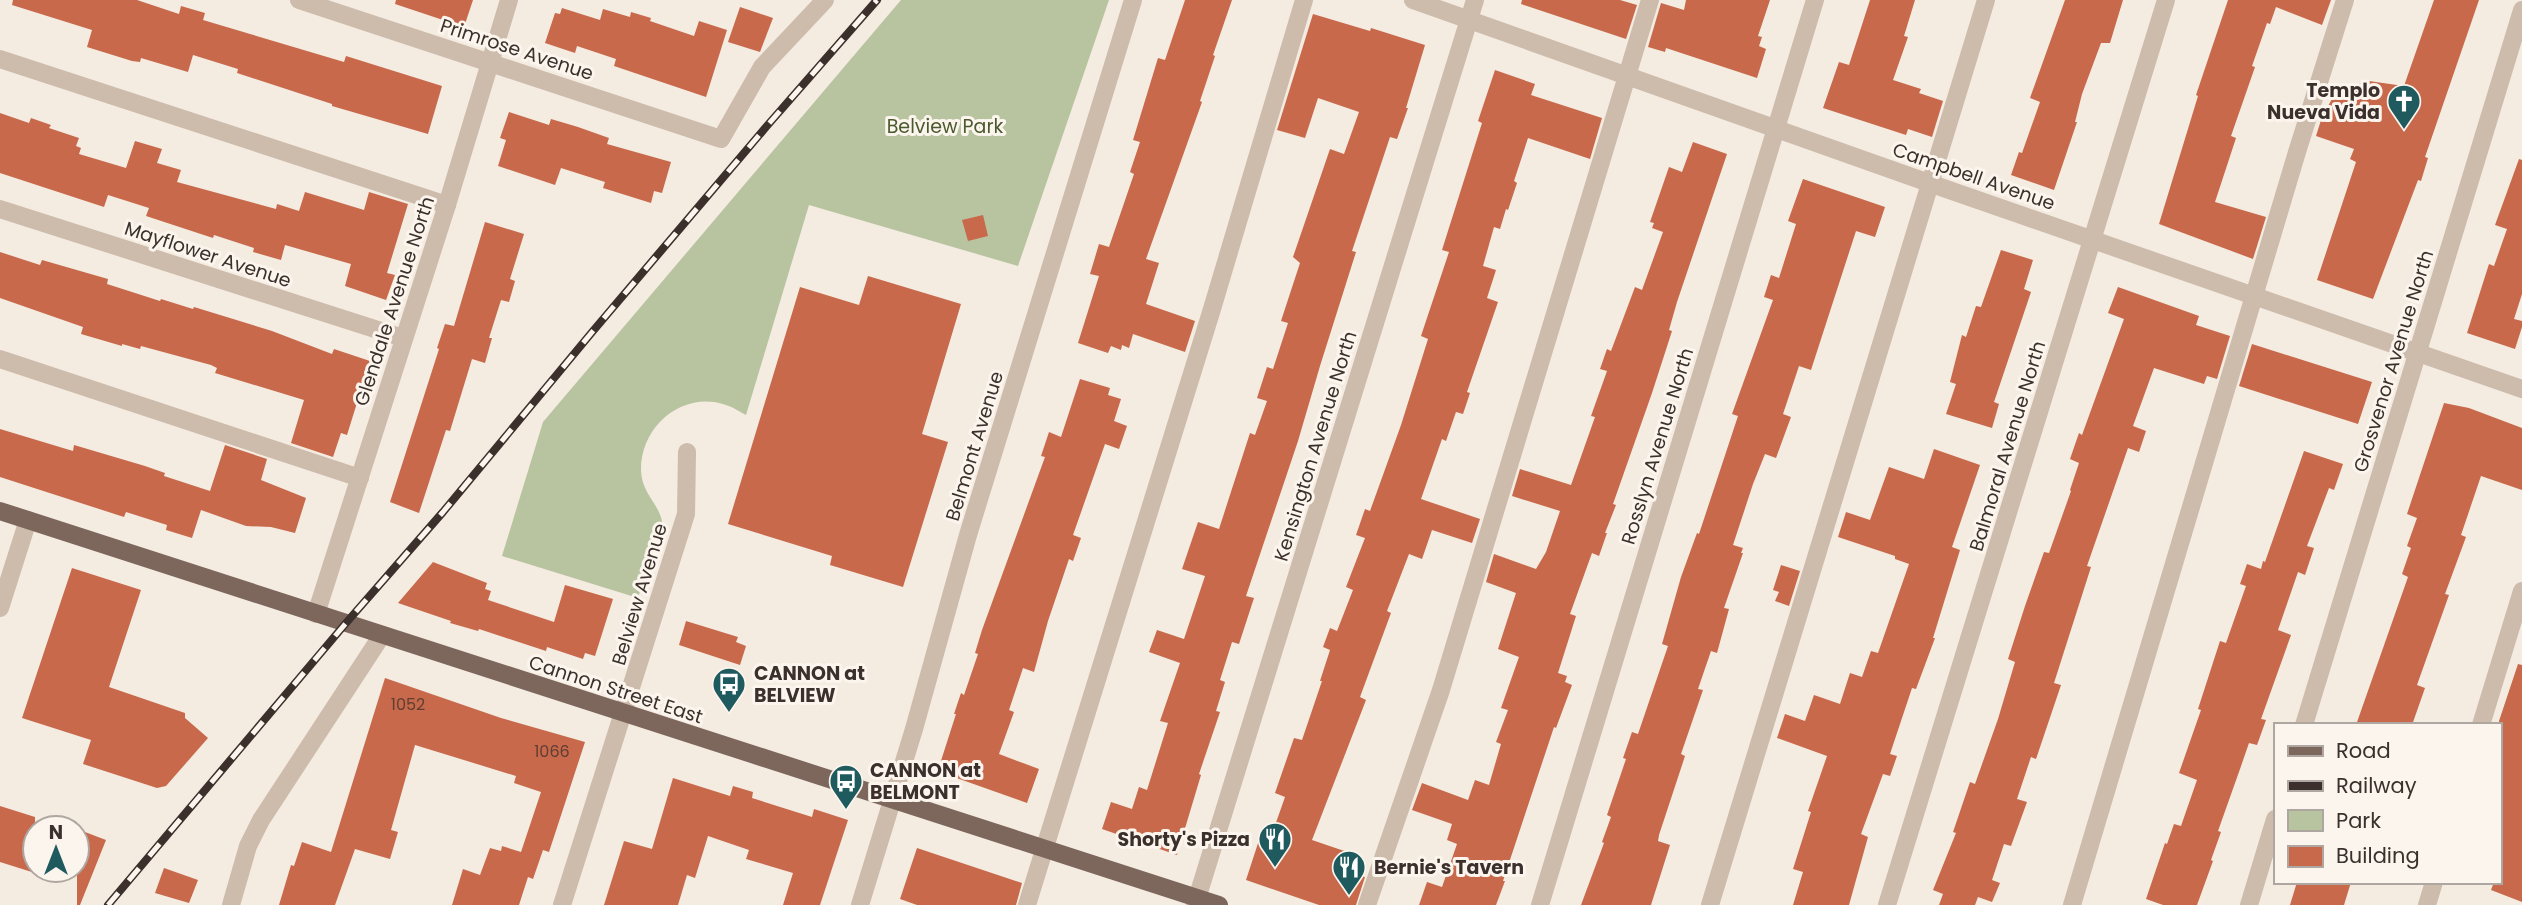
<svg xmlns="http://www.w3.org/2000/svg" width="2522" height="905" viewBox="0 0 2522 905" font-family="Poppins,sans-serif">
<rect width="100%" height="100%" fill="#f4ebe1"/>
<path fill="#b8c4a0" d="M901,0H1109L1018,266L809,205L746,415C740,412 733,407 726,405C682,390 640,427 641,471C642,493 658,503 662,521L638,598L502,556L543,422Z"/>
<g fill="#c8694b">
<polygon points="13,0 137,0 179,14 181,6 205,13 203,20 344,62 346,56 442,86 428,134 332,106 332,104 237,73 238,69 193,55 188,72 141,58 140,62 132,61 87,47 92,30 12,5"/>
<polygon points="396,0 473,0 464,27 395,4"/>
<polygon points="1185,0 1232,0 1213,55 1215,56 1200,101 1202,102 1146,259 1159,263 1146,304 1195,321 1185,352 1133,334 1129,348 1122,345 1121,350 1111,346 1108,353 1078,343 1099,276 1090,274 1099,244 1109,247 1134,174 1130,172 1140,142 1133,140 1158,58 1165,60"/>
<polygon points="1522,0 1620,0 1637,5 1626,39 1521,4"/>
<polygon points="1686,0 1770,0 1758,36 1762,37 1759,46 1766,49 1757,78 1666,48 1665,52 1648,47 1661,3 1684,10"/>
<polygon points="1870,0 1915,0 1904,36 1908,37 1893,80 1921,89 1919,93 1943,101 1932,137 1908,129 1906,135 1823,108 1839,62 1849,65"/>
<polygon points="2065,0 2123,0 2110,43 2101,43 2082,94 2075,122 2077,122 2054,190 2011,175 2019,152 2022,153 2040,102 2030,98"/>
<polygon points="2228,0 2331,0 2322,25 2276,7 2270,24 2267,23 2252,66 2255,67 2231,136 2236,138 2215,202 2266,217 2253,259 2159,224 2198,96 2196,95"/>
<polygon points="2434,0 2479,0 2425,157 2428,158 2421,181 2418,180 2373,299 2317,280 2356,162 2350,159 2354,149 2316,136 2322,117 2332,99 2347,87 2369,81 2404,86"/>
<polygon points="740,7 773,18 760,52 728,42"/>
<polygon points="562,8 600,20 603,9 630,17 631,12 651,18 650,21 694,36 699,21 727,30 706,97 614,66 616,59 577,46 575,53 545,43 555,13 560,14"/>
<polygon points="1313,14 1370,31 1371,28 1425,45 1406,108 1408,108 1397,139 1390,137 1352,251 1356,252 1320,366 1298,441 1246,596 1254,598 1239,644 1232,642 1220,680 1225,682 1216,711 1220,712 1199,774 1201,775 1177,855 1102,829 1111,802 1132,809 1139,787 1147,790 1168,723 1160,721 1180,663 1149,652 1157,630 1184,639 1205,576 1182,569 1198,522 1219,529 1250,433 1255,435 1267,401 1257,398 1267,367 1273,369 1288,323 1281,321 1300,263 1293,257 1330,149 1344,154 1359,112 1318,98 1305,138 1277,130"/>
<polygon points="1495,70 1535,84 1531,95 1602,118 1590,159 1528,138 1514,181 1517,183 1508,210 1506,209 1500,229 1494,227 1483,266 1496,270 1487,298 1498,302 1467,392 1470,393 1463,414 1456,412 1446,441 1442,439 1421,499 1480,519 1472,543 1432,530 1422,559 1409,554 1387,611 1391,613 1360,697 1366,700 1312,840 1359,856 1353,873 1365,877 1356,905 1319,905 1246,880 1262,831 1272,834 1285,797 1275,793 1294,738 1302,740 1322,681 1320,681 1330,650 1323,647 1330,628 1337,631 1353,590 1346,587 1365,538 1356,535 1365,509 1370,511 1401,425 1428,339 1421,336 1449,252 1442,250 1482,123 1478,121"/>
<polygon points="509,112 549,125 551,119 578,127 609,138 607,144 671,162 662,193 654,191 651,203 603,188 605,182 561,168 555,185 498,166 506,140 500,138"/>
<polygon points="0,113 29,123 31,118 51,125 49,128 79,138 76,146 81,148 79,154 126,168 135,141 162,149 157,163 181,170 177,182 276,209 277,204 299,211 305,192 364,210 369,192 408,204 387,273 395,275 386,300 345,286 351,264 285,245 281,260 253,252 254,248 214,235 213,238 146,216 149,208 108,195 104,207 0,173"/>
<polygon points="1693,142 1727,154 1677,302 1669,330 1672,331 1652,393 1613,504 1616,505 1605,533 1607,533 1599,556 1592,553 1570,614 1576,616 1558,673 1567,676 1565,682 1572,685 1556,728 1554,727 1503,881 1505,881 1496,905 1419,905 1427,882 1442,887 1457,844 1447,840 1452,824 1412,810 1422,783 1468,800 1475,780 1489,785 1501,744 1496,742 1508,710 1501,708 1519,657 1498,649 1516,593 1486,582 1494,554 1536,569 1546,552 1560,511 1512,496 1520,469 1571,485 1595,417 1591,416 1607,371 1600,369 1607,349 1611,351 1635,287 1642,290 1663,232 1652,228 1654,223 1650,222 1669,167 1682,172"/>
<polygon points="2519,159 2522,160 2522,294 2514,319 2522,321 2522,327 2515,349 2467,333 2489,264 2494,266 2507,229 2495,225"/>
<polygon points="1803,179 1885,207 1875,237 1856,231 1811,370 1799,366 1783,414 1791,417 1776,458 1765,454 1753,484 1733,545 1743,548 1741,553 1743,553 1724,608 1729,609 1717,653 1711,651 1698,689 1703,690 1681,754 1685,756 1659,835 1658,841 1670,845 1651,905 1581,905 1604,843 1602,842 1611,817 1607,815 1626,759 1623,758 1632,732 1638,734 1668,646 1662,644 1681,577 1697,533 1699,534 1738,416 1732,414 1773,300 1764,297 1771,275 1779,278 1796,224 1788,221"/>
<polygon points="983,215 988,236 968,241 962,220"/>
<polygon points="485,222 524,234 510,279 515,281 509,302 501,300 489,338 492,338 485,363 472,359 450,431 446,430 419,513 390,502 439,349 437,348 445,324 454,326"/>
<polygon points="2001,250 2033,260 2024,289 2031,292 1994,402 1999,404 1992,428 1946,414 1956,384 1950,382 1962,335 1966,337 1976,306 1981,307"/>
<polygon points="0,252 40,265 42,260 108,279 107,284 160,301 161,299 193,309 194,307 272,331 332,354 334,349 370,361 347,435 341,433 333,457 291,443 304,400 215,373 217,368 211,365 141,346 140,349 122,344 122,346 81,334 83,327 0,298"/>
<polygon points="868,276 961,304 922,434 948,442 903,587 830,565 832,556 728,524 800,287 859,305"/>
<polygon points="2118,287 2199,316 2196,325 2230,336 2217,379 2207,376 2204,384 2154,368 2133,426 2146,431 2139,452 2128,448 2087,566 2091,567 2054,683 2061,685 2036,759 2031,757 2017,799 2027,802 2011,846 2004,844 1992,880 2000,883 1992,902 1978,897 1975,905 1939,905 1943,894 1933,890 1956,833 1953,832 1970,782 1975,784 1998,719 2015,662 2008,659 2025,606 2044,552 2049,553 2071,491 2070,490 2079,463 2070,459 2079,433 2082,435 2124,319 2108,313"/>
<polygon points="2252,344 2372,382 2358,424 2239,386"/>
<polygon points="1080,379 1110,388 1108,395 1121,399 1114,421 1127,426 1119,449 1105,444 1073,535 1081,538 1073,561 1069,559 1048,621 1034,672 1023,668 1009,710 1014,712 999,754 1039,769 1027,803 951,776 952,772 939,767 956,714 954,714 961,693 964,695 978,654 975,653 982,630 1045,457 1041,456 1049,432 1061,437"/>
<polygon points="2444,403 2469,408 2522,428 2522,490 2481,476 2461,535 2466,537 2445,594 2449,595 2417,685 2425,688 2412,725 2356,725 2408,577 2402,574 2411,548 2407,546 2417,518 2407,514"/>
<polygon points="0,429 73,451 74,445 145,466 165,473 164,476 210,491 225,445 267,459 261,480 306,498 295,533 271,527 246,526 201,510 192,538 166,530 167,525 126,512 124,517 0,477"/>
<polygon points="1934,449 1980,465 1952,547 1960,550 1933,638 1935,638 1916,689 1912,688 1890,754 1897,756 1890,776 1883,774 1861,834 1868,837 1849,905 1793,905 1803,872 1793,869 1811,812 1808,811 1827,756 1777,738 1785,714 1805,721 1814,695 1840,704 1850,673 1862,677 1871,651 1878,653 1909,564 1895,559 1895,556 1838,537 1846,512 1870,520 1889,467 1924,479"/>
<polygon points="2304,451 2343,464 2334,490 2329,488 2307,546 2314,548 2305,575 2298,572 2278,630 2291,635 2261,719 2266,720 2257,745 2249,743 2240,769 2218,831 2221,832 2211,860 2213,861 2197,905 2163,905 2146,899 2165,843 2167,844 2174,824 2181,826 2197,780 2179,773 2201,710 2198,709 2220,641 2226,643 2246,586 2240,584 2247,564 2261,569 2263,561 2265,562"/>
<polygon points="433,562 487,583 485,589 491,591 488,600 554,622 565,585 613,599 595,656 585,653 583,659 547,647 546,651 479,629 478,631 450,623 451,621 398,603"/>
<polygon points="1781,565 1800,571 1789,606 1775,601 1779,592 1773,590"/>
<polygon points="72,568 141,590 109,687 185,713 185,718 208,738 166,786 157,788 83,764 91,740 22,718"/>
<polygon points="686,621 738,637 736,642 746,646 740,665 679,645"/>
<polygon points="2518,664 2522,665 2522,902 2491,890 2494,882 2499,882 2499,721"/>
<polygon points="385,678 501,718 585,742 549,852 543,850 533,879 528,877 519,905 452,905 463,869 480,875 490,848 501,851 502,846 521,852 541,792 514,783 516,776 415,745 391,830 398,832 390,859 355,849 335,905 279,905 291,865 294,866 302,842 331,852"/>
<polygon points="673,778 730,796 733,786 753,792 752,798 812,817 814,809 848,820 820,905 783,905 793,873 746,859 749,850 708,836 695,878 687,875 678,905 604,905 624,841 652,849"/>
<polygon points="0,806 35,817 35,873 0,862"/>
<polygon points="77,829 106,840 80,905 77,905"/>
<polygon points="917,848 1022,883 1016,905 917,905 900,899"/>
<polygon points="164,868 198,880 189,903 155,893"/>
<polygon points="2297,882 2351,882 2344,905 2290,905"/>
</g>
<g fill="none" stroke-linecap="round" stroke-linejoin="round">
<g stroke="#cdbbac" stroke-width="18">
<polyline points="299,0 721,139 762,67 825,0"/>
<polyline points="1413,0 1929,183 2522,389"/>
<polyline points="0,59 447,205"/>
<polyline points="0,209 403,338"/>
<polyline points="0,359 360,478"/>
<polyline points="0,608 28,520"/>
<polyline points="316,614 447,205 509,0"/>
<polyline points="2304,725 2522,10"/>
<polyline points="2481,725 2522,591"/>
<polyline points="231,905 248,846 261,820 382,635"/>
<polyline points="562,905 686,514 687,452"/>
<polyline points="860,905 914,729 968,535 1133,0"/>
<polyline points="1027,905 1212,309 1304,0"/>
<polyline points="1195,905 1475,0"/>
<polyline points="1367,905 1441,690 1650,0"/>
<polyline points="1540,905 1815,0"/>
<polyline points="1710,905 1986,0"/>
<polyline points="1887,905 2166,0"/>
<polyline points="2072,905 2297,152 2345,0"/>
<polyline points="2249,905 2275,819"/>
<polyline points="2427,905 2434,882"/>
</g>
<polyline stroke="#7d675c" stroke-width="18" points="0,511 1219,905"/>
<defs>
<polyline id="rail" points="108,905 346,623 443,512 593,331 766,127 877,0"/>
</defs>
<use href="#rail" stroke="#3b302b" stroke-width="8"/>
<use href="#rail" stroke="#fbf5ee" stroke-width="5" stroke-dasharray="16" stroke-linecap="butt"/>
</g>
<defs>
<symbol id="church-pin" viewBox="-11 -11 22 30"><path d="M0 17L-7.5 6A9.5 9.5 0 1 1 7.5 6Z" fill="#1f5a5e" stroke="#fbf5ee"/><path d="M-1.2-6h2.4v3.5h3.3v2.4h-3.3V6h-2.4V-.1h-3.3v-2.4h3.3Z" fill="#fff"/></symbol>
<symbol id="bus-pin" viewBox="-11 -11 22 30"><path d="M0 17L-7.5 6A9.5 9.5 0 1 1 7.5 6Z" fill="#1f5a5e" stroke="#fbf5ee"/><path d="M-5-6H5V4H4V6H2V4H-2V6H-4V4H-5ZM-3.5-4V0h7V-4ZM-3.5 1.2v1.5H-2V1.2ZM2 1.2v1.5H3.5V1.2Z" fill="#fff"/></symbol>
<symbol id="restaurant-pin" viewBox="-11 -11 22 30"><path d="M0 17L-7.5 6A9.5 9.5 0 1 1 7.5 6Z" fill="#1f5a5e" stroke="#fbf5ee"/><path d="M-5-6h1v4h1v-4h1v4h1v-4h1v5L-1.5 .5V6h-2V.5L-5-1ZM5-6V6H3V1.5H1.5Q1.5-4 5-6Z" fill="#fff"/></symbol>
</defs>
<g fill-rule="evenodd">
<use href="#church-pin" x="2385" y="82" width="38" height="52"/>
<use href="#bus-pin" x="710" y="665" width="38" height="52"/>
<use href="#bus-pin" x="827" y="762" width="38" height="52"/>
<use href="#restaurant-pin" x="1256" y="820" width="38" height="52"/>
<use href="#restaurant-pin" x="1330" y="848" width="38" height="52"/>
</g>
<g text-anchor="middle" stroke-width="6" stroke-linejoin="round" paint-order="stroke">
<g font-size="16" fill="#5e3e33">
<text x="408" y="710">1052</text>
<text x="552" y="757">1066</text>
</g>
<g font-size="19" fill="#3b302b" stroke="#fbf5ee">
<text transform="translate(517 49) rotate(18)" y="7">Primrose Avenue</text>
<text transform="translate(1974 176) rotate(19)" y="7">Campbell Avenue</text>
<text transform="translate(208 254) rotate(18)" y="7">Mayflower Avenue</text>
<text transform="translate(394 301) rotate(-72)" y="7">Glendale Avenue North</text>
<text transform="translate(2393 361) rotate(-73)" y="7">Grosvenor Avenue North</text>
<text transform="translate(974 446) rotate(-73)" y="7">Belmont Avenue</text>
<text transform="translate(1315 446) rotate(-73)" y="7">Kensington Avenue North</text>
<text transform="translate(1657 446) rotate(-73)" y="7">Rosslyn Avenue North</text>
<text transform="translate(2007 446) rotate(-73)" y="7">Balmoral Avenue North</text>
<text transform="translate(639 594) rotate(-73)" y="7">Belview Avenue</text>
<text transform="translate(616 689) rotate(18)" y="7">Cannon Street East</text>
</g>
<g font-size="19" font-weight="bold" fill="#3b302b" stroke="#fbf5ee" text-anchor="start">
<text x="2380" y="97" text-anchor="end">Templo<tspan x="2380" dy="22">Nueva Vida</tspan></text>
<text x="754" y="680">CANNON at<tspan x="754" dy="22">BELVIEW</tspan></text>
<text x="870" y="777">CANNON at<tspan x="870" dy="22">BELMONT</tspan></text>
<text x="1250" y="846" text-anchor="end">Shorty's Pizza</text>
<text x="1374" y="874">Bernie's Tavern</text>
</g>
<g font-size="19" fill="#4a5a2e" stroke="#fbf5ee">
<text x="945" y="133">Belview Park</text>
</g>
</g>
<rect x="2274" y="723" width="228" height="161" fill="#fbf5ee" stroke="#aea6a0" stroke-width="2"/>
<rect x="2288" y="746" width="35" height="10" fill="#7d675c" stroke="#aea6a0" stroke-width="2"/>
<text x="2336" y="758" font-size="21" fill="#3b302b">Road</text>
<rect x="2288" y="781" width="35" height="10" fill="#3b302b" stroke="#aea6a0" stroke-width="2"/>
<text x="2336" y="793" font-size="21" fill="#3b302b">Railway</text>
<rect x="2288" y="810" width="35" height="21" fill="#b8c4a0" stroke="#aea6a0" stroke-width="2"/>
<text x="2336" y="828" font-size="21" fill="#3b302b">Park</text>
<rect x="2288" y="846" width="35" height="21" fill="#c8694b" stroke="#aea6a0" stroke-width="2"/>
<text x="2336" y="863" font-size="21" fill="#3b302b">Building</text>
<g transform="translate(56 849)"><circle r="33" fill="#fbf5ee" stroke="#aea6a0" stroke-width="2"/>
<path d="M0-5L12 26L0 18L-12 26Z" fill="#1f5a5e"/>
<text y="-10" font-size="19" font-weight="bold" text-anchor="middle" fill="#3b302b">N</text>
</g>
</svg>
